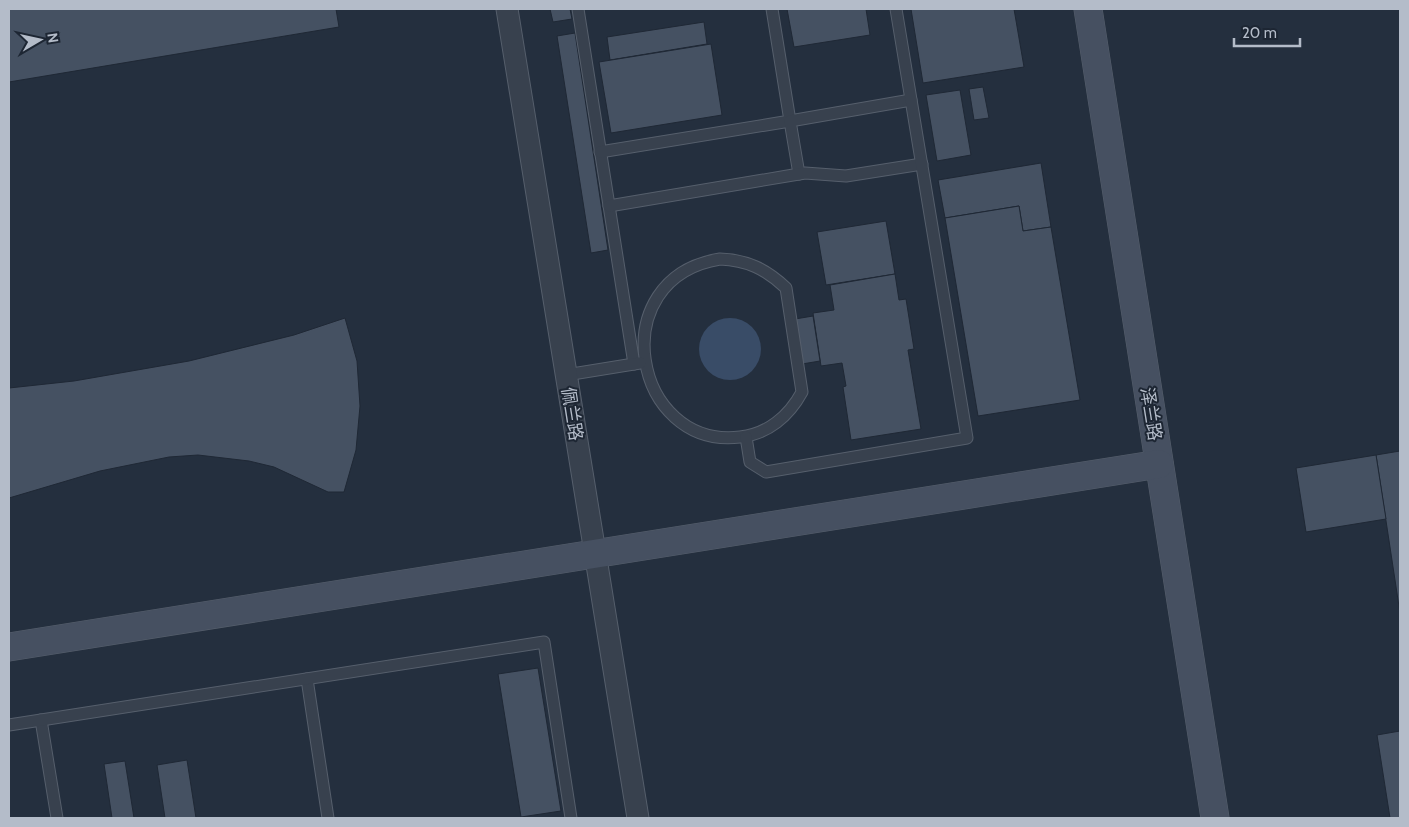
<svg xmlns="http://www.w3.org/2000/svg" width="1409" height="827" viewBox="0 0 1409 827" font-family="Cabin,'Noto Sans SC',sans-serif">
<rect width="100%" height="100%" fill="#242f3e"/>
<circle fill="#394c67" cx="730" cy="349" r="31"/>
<g fill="#455162" stroke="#1f2835">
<polygon points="9,9 336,9 339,27 9,82"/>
<polygon points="550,9 570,9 572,19 553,22"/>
<polygon points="787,9 866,9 870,35 794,47"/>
<polygon points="911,9 1014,9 1024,67 923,83"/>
<polygon points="704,22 707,44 610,60 607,37"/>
<polygon points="575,33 608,250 591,253 557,36"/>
<polygon points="711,44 722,115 611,133 599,62"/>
<polygon points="983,87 989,118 974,120 969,89"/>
<polygon points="960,90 971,155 937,161 926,95"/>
<polygon points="1041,163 1051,227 1023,231 1019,206 945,218 938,180"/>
<polygon points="1019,206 1023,231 1051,227 1080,400 978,416 945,218"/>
<polygon points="886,221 895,274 826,285 817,232"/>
<polygon points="895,274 899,300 906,299 914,349 908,350 921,429 851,440 843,387 846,386 842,363 821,366 813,313 834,310 830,285"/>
<polygon points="813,316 820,361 802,364 795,319"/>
<polygon points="345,318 357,361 360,406 356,450 344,492 328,492 274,467 249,461 198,455 169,457 100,471 9,498 9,388 74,381 189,361 294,335"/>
<polygon points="1400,451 1400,613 1376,455"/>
<polygon points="1376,455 1386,519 1306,532 1296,468"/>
<polygon points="538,668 561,811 521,817 498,674"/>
<polygon points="1400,731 1400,818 1390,818 1377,735"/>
<polygon points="187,760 196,818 165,818 157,765"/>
<polygon points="125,761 134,818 112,818 104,764"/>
</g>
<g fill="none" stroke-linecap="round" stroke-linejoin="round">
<defs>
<g id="lane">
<polyline points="578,9 634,364"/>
<polyline points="600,152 790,121 772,9"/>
<polyline points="799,174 790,121 911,100"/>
<polyline points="609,206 805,173 846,176 922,164"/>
<path d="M720,259C747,260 766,269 786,288L802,392C789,416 768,434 740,437C633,450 601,278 720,259Z"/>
<polyline points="566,375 640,363"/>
<polyline points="746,437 750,462 766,472 967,438 896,9"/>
<polyline points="307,679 328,818"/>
<polyline points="41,720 57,818"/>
<polyline points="9,725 544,642 571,818"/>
</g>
<polyline id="street" points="507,9 638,818"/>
<g id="secondary">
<polyline points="1088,9 1215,818"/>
<polyline points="9,647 1159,464"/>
</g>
</defs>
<use href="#lane" stroke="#565f6c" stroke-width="13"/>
<use href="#street" stroke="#565f6c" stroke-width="23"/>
<use href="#secondary" stroke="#565f6c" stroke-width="29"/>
<use href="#lane" stroke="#38414e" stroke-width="11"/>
<use href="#street" stroke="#38414e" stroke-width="21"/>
<use href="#secondary" stroke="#465061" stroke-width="28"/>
</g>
<g text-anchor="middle" stroke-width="4" stroke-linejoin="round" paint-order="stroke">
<g font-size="18" fill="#b4bcc9" stroke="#1d2633">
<text transform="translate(572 414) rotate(81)" y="6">佩兰路</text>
<text transform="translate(1151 414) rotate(81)" y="6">泽兰路</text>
</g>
</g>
<rect width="1409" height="827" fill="none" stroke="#b4bcc9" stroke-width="20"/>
<g transform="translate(40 40) rotate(81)" stroke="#1d2633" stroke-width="4" paint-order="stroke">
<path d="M0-4L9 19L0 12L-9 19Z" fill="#b4bcc9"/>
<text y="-8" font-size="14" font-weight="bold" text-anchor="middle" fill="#b4bcc9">N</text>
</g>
<path d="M1234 38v8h66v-8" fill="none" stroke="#b4bcc9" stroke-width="2.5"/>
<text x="1242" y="38" font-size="15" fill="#b4bcc9" stroke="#1d2633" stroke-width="4" paint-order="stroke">20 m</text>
</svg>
